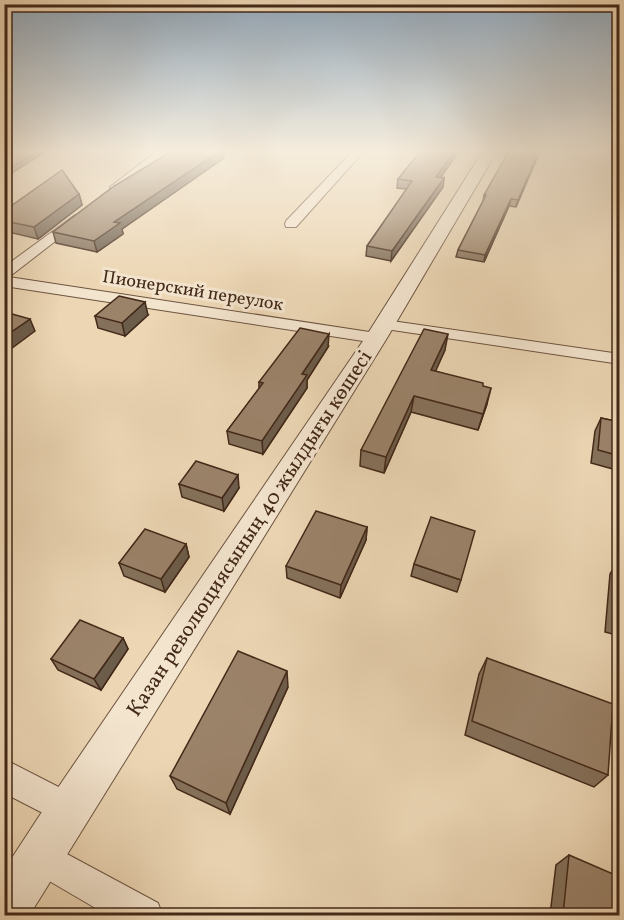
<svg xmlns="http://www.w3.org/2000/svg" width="624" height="920" viewBox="0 0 624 920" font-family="Vollkorn,serif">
<rect width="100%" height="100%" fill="#ecd6b4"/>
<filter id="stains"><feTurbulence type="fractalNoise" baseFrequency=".00333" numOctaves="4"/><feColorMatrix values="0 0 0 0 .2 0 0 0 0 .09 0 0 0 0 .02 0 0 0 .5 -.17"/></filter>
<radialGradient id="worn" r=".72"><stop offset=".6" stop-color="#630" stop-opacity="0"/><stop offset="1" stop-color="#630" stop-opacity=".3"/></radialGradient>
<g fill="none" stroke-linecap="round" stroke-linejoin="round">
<defs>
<g id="minor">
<polygon points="157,151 169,151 118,191 110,191 110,187"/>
<polygon points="353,151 364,151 296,227 286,227 285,224 286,221"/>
<polygon points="75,215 80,216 81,219 80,222 9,277 376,333 384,338 376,343 4,286 4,267"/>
<polygon points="385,320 620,354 620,364 379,328 377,325"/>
<polygon points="4,759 80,798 84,810 80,822 68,826 4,793"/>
<polygon points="39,839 158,903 163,916 109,916 27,868 22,856 27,844"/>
</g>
<polygon id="tertiary" points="483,151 497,151 387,338 29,916 4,916 4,870 53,795 365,338"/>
</defs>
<use href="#minor" stroke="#6d5440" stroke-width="2"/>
<use href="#tertiary" stroke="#6d5440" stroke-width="2"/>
<use href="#minor" fill="#f3e4ce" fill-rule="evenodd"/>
<use href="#tertiary" fill="#f3e4ce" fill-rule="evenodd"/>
</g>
<g fill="#85715b" stroke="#432919" stroke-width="1.5">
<polygon points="431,151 459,151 441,177 444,178 443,187 391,261 366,256 367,246 407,189 397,188 398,179 428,154"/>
<polygon points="224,158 122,229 123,234 97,252 56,243 53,232"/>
<polygon points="537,158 516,207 509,206 484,262 456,257 458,250 483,201 484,195"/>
<polygon points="79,194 82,205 38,239 4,231 4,211"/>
<polygon points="148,315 125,336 98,328 95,316"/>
<polygon points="328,347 307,380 307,388 263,454 229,444 227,431 259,389 259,382"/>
<polygon points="445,350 435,371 483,386 487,404 478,430 411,412 384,473 360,466 361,450"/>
<polygon points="601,418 620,422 620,471 591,463 595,431"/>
<polygon points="179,484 239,488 224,511 182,497"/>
<polygon points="367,527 366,540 340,598 287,578 286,566"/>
<polygon points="186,544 189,557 165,592 124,576 119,563"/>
<polygon points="618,561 620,562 620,636 605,632 610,574"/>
<polygon points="414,564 461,580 457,592 411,576"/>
<polygon points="123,638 128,649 101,690 58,670 51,659"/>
<polygon points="487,658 608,775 594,787 465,735 479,674"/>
<polygon points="288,687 230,814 177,789 170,776"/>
<polygon points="569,855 620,915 550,915 556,865"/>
</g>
<g fill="#6c5c4a" stroke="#432919" stroke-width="1.5">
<polygon points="37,151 47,151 4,178 4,172"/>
<polygon points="220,151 223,151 224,158 122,229 123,234 97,252 94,241 114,222"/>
<polygon points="455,151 459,151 435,185 436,177"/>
<polygon points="539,151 537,158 516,207 518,200"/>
<polygon points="444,178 443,187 391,261 392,251"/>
<polygon points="79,194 82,205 38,239 34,227"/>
<polygon points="511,199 509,206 484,262 485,255"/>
<polygon points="145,302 148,315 125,336 122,323"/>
<polygon points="30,319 35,331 4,354 4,337"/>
<polygon points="329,334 328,347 307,380 307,388 263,454 262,441 302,374"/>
<polygon points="448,334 445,350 429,386 431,370"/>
<polygon points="491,388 487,404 478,430 483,414"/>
<polygon points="414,396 411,412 384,473 386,457"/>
<polygon points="238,475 239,488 224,511 222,498"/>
<polygon points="367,527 366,540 340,598 341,585"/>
<polygon points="186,544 189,557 165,592 161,579"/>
<polygon points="123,638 128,649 101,690 94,679"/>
<polygon points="287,671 288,687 230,814 226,803"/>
</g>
<g fill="#9b836a" stroke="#432919" stroke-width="1.5">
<polygon points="14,151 37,151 4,172 4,156"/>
<polygon points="172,151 220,151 114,222 120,223 94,241 53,232 114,186"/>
<polygon points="431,151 455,151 436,177 444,178 392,251 367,246 412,181 398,179 419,153 428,154"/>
<polygon points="509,151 539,151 518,200 511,199 485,255 458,250 486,195 484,195"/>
<polygon points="62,170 79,194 34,227 4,221 4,211"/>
<polygon points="119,296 145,302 122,323 95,316"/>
<polygon points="5,312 30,319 4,337"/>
<polygon points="300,328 329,334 302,374 307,375 262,441 227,431 263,383 259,382"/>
<polygon points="424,329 448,334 431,370 483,383 483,386 491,388 483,414 414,396 386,457 361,450"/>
<polygon points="601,418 620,422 620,456 598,450"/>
<polygon points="196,461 238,475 222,498 179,484"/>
<polygon points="316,511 367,527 341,585 286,566"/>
<polygon points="431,517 475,531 461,580 414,564"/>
<polygon points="145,529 186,544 161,579 119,563"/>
<polygon points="618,561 620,562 620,622 613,620"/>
<polygon points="80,620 123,638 94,679 51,659"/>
<polygon points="238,651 287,671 226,803 170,776"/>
<polygon points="487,658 613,704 608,775 472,721"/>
<polygon points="569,855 620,877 620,915 563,915"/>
</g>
<linearGradient id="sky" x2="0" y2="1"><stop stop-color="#93aabe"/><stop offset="0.54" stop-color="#f6eddd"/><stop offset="1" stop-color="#f6eddd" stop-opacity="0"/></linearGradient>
<rect width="624" height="280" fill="url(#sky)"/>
<g text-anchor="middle" stroke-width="6" stroke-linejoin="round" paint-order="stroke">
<g font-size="18" fill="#432919" stroke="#f3e4ce">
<text transform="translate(193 290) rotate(9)" y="6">Пионерский переулок</text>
</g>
<g font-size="21" fill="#432919" stroke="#f3e4ce">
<text transform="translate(249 533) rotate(-57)" y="7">Қазан революциясының 40 жылдығы көшесі</text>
</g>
</g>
<rect width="624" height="920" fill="none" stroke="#ecd6b4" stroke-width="24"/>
<rect x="6" y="6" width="612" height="908" fill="none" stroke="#432919" stroke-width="3"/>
<rect x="12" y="12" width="600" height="896" fill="none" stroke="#432919" stroke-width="1.5"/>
<rect width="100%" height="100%" filter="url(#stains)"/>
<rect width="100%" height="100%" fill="url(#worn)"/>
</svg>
